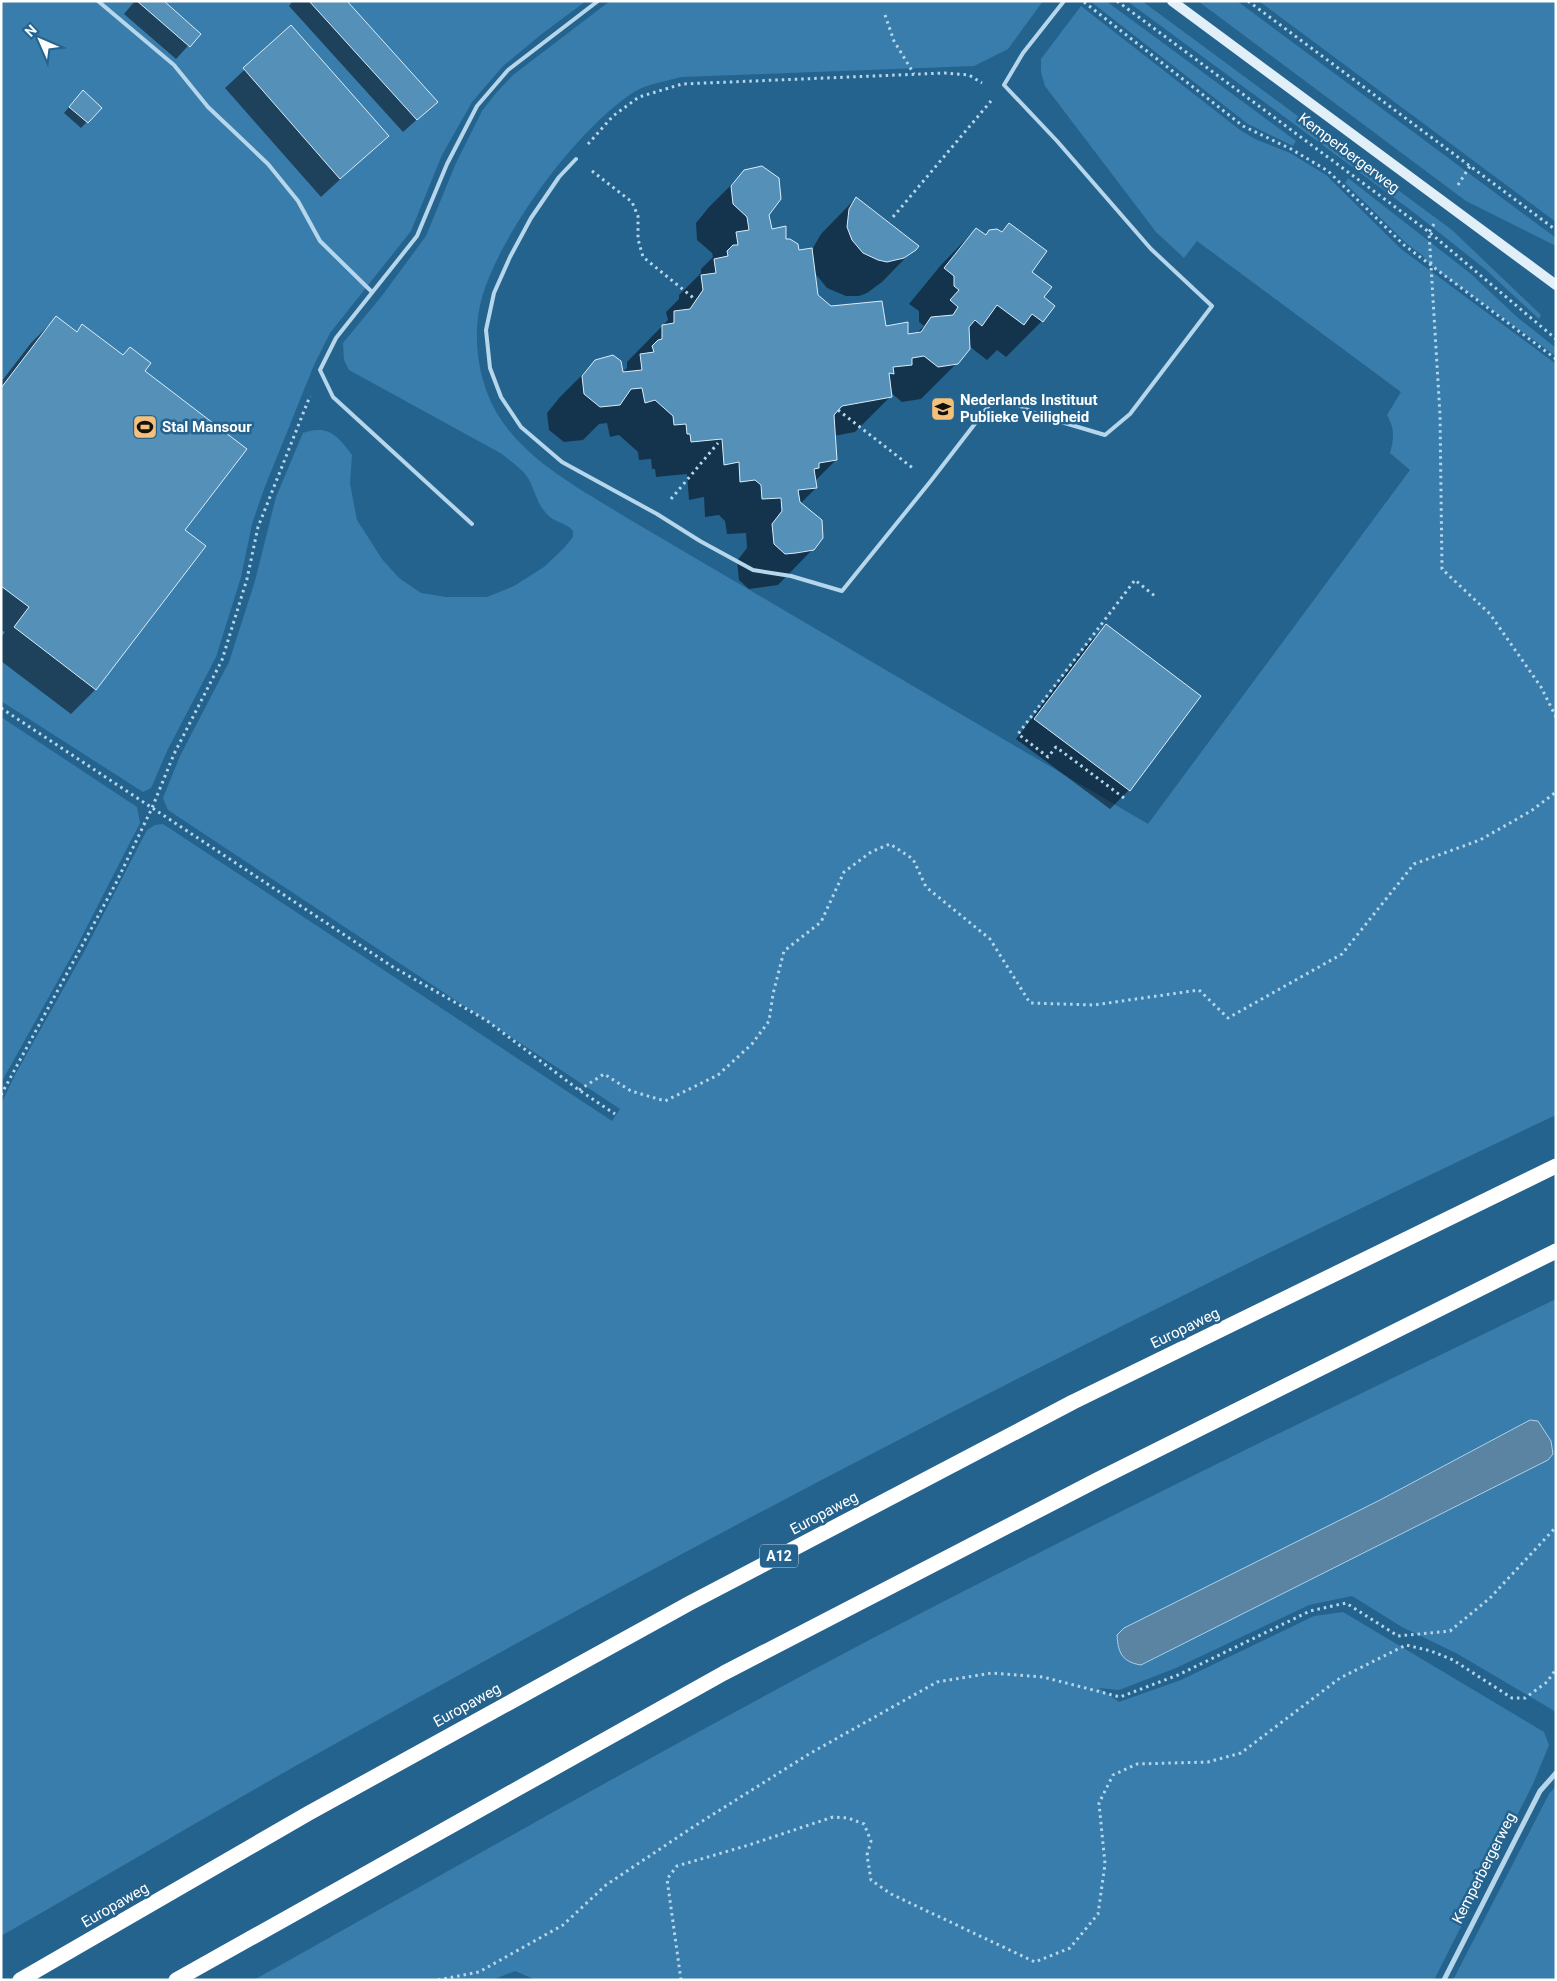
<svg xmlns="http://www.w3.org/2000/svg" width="1557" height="1981" viewBox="0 0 1557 1981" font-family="Roboto,sans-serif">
<rect width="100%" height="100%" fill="#25638f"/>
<g fill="#397dac" fill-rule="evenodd">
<polygon points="1,1 586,1 543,33 503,66 472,102 442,155 411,231 330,333 314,365 264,489 252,524 241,577 216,657 168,749 151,788 143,792 1,701"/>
<path d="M610,1H1043L1008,49L974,66L681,77C667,81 647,84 634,92C578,128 507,225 485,288C472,324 475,367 491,402C517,457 578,487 627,518L1148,824L1410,470L1390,453C1394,438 1395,429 1387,415L1401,392L1197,241L1184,258L1156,232L1045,86L1041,72V59L1081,6L1240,130L1255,139L1290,153L1326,175L1401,249L1556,364V1115C1135,1313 721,1527 315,1755C210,1814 106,1876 1,1936V1104L15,1075L84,952L147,830L155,825L163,824L612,1121L620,1109L168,810L163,798L180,756L229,662L255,581L276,497L303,433C328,424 338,436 352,455L350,484L357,520L382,559L399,578L421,593L446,597H487L514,586L544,567L564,548L573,537V531C567,523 557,523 550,517C535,504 536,489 526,475C520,467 510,461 502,454L349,370L344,360L343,343L381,297L426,236L456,163L482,111L496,93L513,75Z"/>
<polygon points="1090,1 1106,1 1296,141 1293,146 1248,124"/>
<polygon points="1127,1 1142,1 1452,230 1541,315 1539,319 1485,269 1412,211"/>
<polygon points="1198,1 1237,1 1556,238 1556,246 1466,201"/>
<polygon points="1259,1 1556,1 1556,222"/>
<polygon points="1348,178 1471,274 1517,317 1556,348 1556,356 1431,266 1422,255 1406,243 1345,183"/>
<polygon points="1,717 137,807 140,823 76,948 1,1083"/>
<path d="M1556,1299V1712L1456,1653L1402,1627L1352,1596L1309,1605L1176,1668L1119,1690L1099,1688L1119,1702L1181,1680L1314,1616L1343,1612L1544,1732L1549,1745L1533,1784L1434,1980H536L515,1971L492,1980H254C461,1864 666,1747 875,1637C1099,1520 1328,1409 1556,1299ZM1530,1420L1538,1421L1553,1454L1548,1460L1142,1665L1380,1500Z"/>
<polygon points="1556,1786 1556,1980 1453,1980 1549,1794"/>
</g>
<path fill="#5a84a1" stroke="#aad2ec" d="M1530,1420L1538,1421L1551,1441L1553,1454L1548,1460L1141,1665C1123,1662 1118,1654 1117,1635L1124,1628L1380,1500Z"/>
<g fill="#0007">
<polygon points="135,1 162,1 199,34 176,59 124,14"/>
<polygon points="293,1 345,1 423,114 403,132 289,6"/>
<polygon points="291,26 387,136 321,197 225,88"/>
<polygon points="77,98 100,108 81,128 64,113"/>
<polygon points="745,171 768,215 771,230 798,251 812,254 814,246 821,234 856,198 917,246 882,282 867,293 859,296 846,296 827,288 814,272 817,296 831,307 907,335 916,334 924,326 919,322 919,311 909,304 941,265 976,229 985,236 990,231 1000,233 1009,224 1042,297 1053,306 1042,321 1006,357 997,350 987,360 969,346 957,363 921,399 902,402 890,392 890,397 855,432 834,436 836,460 815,481 816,488 800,504 813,549 778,585 749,589 739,580 737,561 747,548 746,533 727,534 725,521 719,515 705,517 704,497 689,500 687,474 656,477 655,469 652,469 651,459 639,460 638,452 619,435 610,437 607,423 599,424 583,440 564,442 549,430 547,413 560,397 596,361 622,373 627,368 627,362 668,320 666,312 679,299 679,295 701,273 701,269 713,257 712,253 697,240 696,223 709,207"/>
<polygon points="56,318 76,332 82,326 143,372 183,530 96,689 71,714 1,661 1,637 5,632 1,630 1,382 31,343"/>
<polygon points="1106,626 1129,790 1110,809 1016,739 1087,645"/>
</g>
<g fill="#5590b9" stroke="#daecf9">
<polygon points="137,1 164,1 201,34 190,47"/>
<polygon points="309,1 347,1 438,102 417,120"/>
<polygon points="291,25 389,136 340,179 243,68"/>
<polygon points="83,90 102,108 88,123 69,107"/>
<polygon points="762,166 779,178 781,199 769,215 772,229 786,226 786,239 790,239 798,244 799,250 812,248 818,295 831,306 882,301 886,326 908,322 908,334 921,332 931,317 953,315 958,307 950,300 959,290 954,286 954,276 944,268 976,228 986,235 989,230 997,229 1002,232 1009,223 1047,251 1032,272 1052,287 1044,297 1055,306 1043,322 1032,314 1024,325 997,305 982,326 975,320 969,327 970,349 958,364 938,367 924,356 912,358 912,365 893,367 894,374 889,373 892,397 842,406 834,415 837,460 819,463 819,468 814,469 817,488 798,490 800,502 822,520 823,538 814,550 796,553 785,554 774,544 772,524 782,511 781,498 762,499 761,485 755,480 740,482 739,462 724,465 722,439 691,442 690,434 687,434 686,424 674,425 673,416 655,400 645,403 642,388 631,389 620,405 600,407 584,394 582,376 595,360 613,355 621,361 623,372 642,370 640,354 654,352 652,346 658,340 662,339 662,325 674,323 674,311 690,309 703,290 701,275 716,273 714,259 728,256 727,251 733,245 738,245 736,232 749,230 747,217 733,204 731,186 744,170"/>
<polygon points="856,197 919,246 916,250 904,258 887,262 878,260 863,253 852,240 847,227 849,209"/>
<polygon points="56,316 77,332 82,324 123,355 130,347 151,363 145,371 247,449 185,530 206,546 96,690 14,627 29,607 1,586 1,388"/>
<polygon points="1106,624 1201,696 1130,791 1034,719"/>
</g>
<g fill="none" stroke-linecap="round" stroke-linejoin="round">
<g stroke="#b5d6eb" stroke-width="3" stroke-dasharray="2.5 4" stroke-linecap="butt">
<polyline points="1117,1 1429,232 1556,339"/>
<polyline points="1248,1 1556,230"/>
<polyline points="1084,2 1243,126 1291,149 1328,171 1404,245 1556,359"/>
<polyline points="885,15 894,41 914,74"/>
<polyline points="588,144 613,116 639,97 682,84 945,73 969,75 982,83"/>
<polyline points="592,171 632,202 638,216 638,239 643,257 696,300"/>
<polyline points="1458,185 1470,166"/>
<polyline points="893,217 991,101"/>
<polyline points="1434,224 1429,232 1440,415 1442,569 1490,614 1541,687 1556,717"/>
<polyline points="838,410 914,469"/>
<polyline points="671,499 718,443"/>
<polyline points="1,708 393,967 486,1020 579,1090 615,1114"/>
<polyline points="1124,798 1056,747 1048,757 1018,734 1135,580 1156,597"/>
<polyline points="579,1090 604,1074 631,1091 665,1101 718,1075 752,1044 769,1021 773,994 784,951 821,922 844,872 871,852 890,844 913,859 926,887 990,939 1030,1003 1094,1005 1199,990 1228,1018 1342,954 1414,864 1480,840 1531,811 1556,792"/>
<polyline points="1,1095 116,883 152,808 174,754 222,660 247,579 258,527 310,396"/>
<polyline points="438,1980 479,1972 563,1925 606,1885 693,1827 809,1754 937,1682 992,1673 1043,1677 1120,1697 1178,1675 1310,1611 1346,1603 1398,1636 1450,1631 1490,1598 1556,1527"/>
<polyline points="681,1980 667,1879 677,1866 749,1845 833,1817 848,1818 864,1824 871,1841 867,1855 871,1880 891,1894 1035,1962 1070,1948 1098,1914 1105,1864 1099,1803 1113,1775 1137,1764 1208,1762 1241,1753 1340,1678 1406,1645 1431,1651 1453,1660 1512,1698 1525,1698 1547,1682 1556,1669"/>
</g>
<g stroke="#b5d6eb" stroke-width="4">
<polyline points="98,1 174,65 208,107 268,164 298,201 320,241 372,292"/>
<polyline points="576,159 559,177 531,218 510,257 494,293 486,330 490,368 501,397 521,427 562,462 657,514 700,541 753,570 791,576 842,591 930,482 994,399 1008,400 1041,416 1105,435 1130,414 1212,306 1151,249 1057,141 1004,85 1023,53 1064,1"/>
<polyline points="472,524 333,397 320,370 336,338 417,236 447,164 477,106 508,70 598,1"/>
</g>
<polyline stroke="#b5d6eb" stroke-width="5" points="1444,1980 1540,1791 1556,1773"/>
<polyline stroke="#e1eff9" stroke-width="10" points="1172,1 1556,285"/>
<g stroke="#fff" stroke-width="15">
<polyline points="20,1980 309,1813 690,1603 1073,1402 1556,1166"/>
<polyline points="176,1980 724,1673 1099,1479 1556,1251"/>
</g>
</g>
<defs>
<symbol id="university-square" viewBox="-11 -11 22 22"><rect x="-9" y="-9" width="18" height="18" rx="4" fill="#f5c079" stroke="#25638f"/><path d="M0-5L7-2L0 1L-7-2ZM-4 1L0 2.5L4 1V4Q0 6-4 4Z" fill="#111"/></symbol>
<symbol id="stadium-square" viewBox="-11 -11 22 22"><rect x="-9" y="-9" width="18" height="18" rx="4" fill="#f5c079" stroke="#25638f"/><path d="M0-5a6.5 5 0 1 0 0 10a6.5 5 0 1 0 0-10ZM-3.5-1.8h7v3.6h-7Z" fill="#111"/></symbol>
</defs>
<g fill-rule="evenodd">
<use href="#university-square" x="929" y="395" width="28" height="28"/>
<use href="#stadium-square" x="131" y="413" width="28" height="28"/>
</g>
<g text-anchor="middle" stroke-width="5" stroke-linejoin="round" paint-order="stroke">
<rect fill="#25638f" stroke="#bed0dd" stroke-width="1" x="760" y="1544.5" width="38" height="23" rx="4"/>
<g font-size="14" font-weight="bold" fill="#fff">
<text x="779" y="1561">A12</text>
</g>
<g font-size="15" fill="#fff" stroke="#25638f">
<text transform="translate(1349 153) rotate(37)" y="5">Kemperbergerweg</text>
<text transform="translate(1185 1328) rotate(-26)" y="5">Europaweg</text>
<text transform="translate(824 1513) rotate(-28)" y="5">Europaweg</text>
<text transform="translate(467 1705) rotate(-29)" y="5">Europaweg</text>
<text transform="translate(1484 1868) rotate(-63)" y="5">Kemperbergerweg</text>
<text transform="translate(115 1905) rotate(-30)" y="5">Europaweg</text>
</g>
<g font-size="15" font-weight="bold" fill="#fff" stroke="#25638f" text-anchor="start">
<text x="960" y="405">Nederlands Instituut<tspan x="960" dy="17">Publieke Veiligheid</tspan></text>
<text x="162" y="432">Stal Mansour</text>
</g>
</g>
<rect width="1557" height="1981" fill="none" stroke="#ffffff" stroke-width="5"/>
<g transform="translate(40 40) rotate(315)" stroke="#25638f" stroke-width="4" paint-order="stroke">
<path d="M0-4L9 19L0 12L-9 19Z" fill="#ffffff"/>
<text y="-8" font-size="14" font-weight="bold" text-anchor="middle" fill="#ffffff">N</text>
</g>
</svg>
